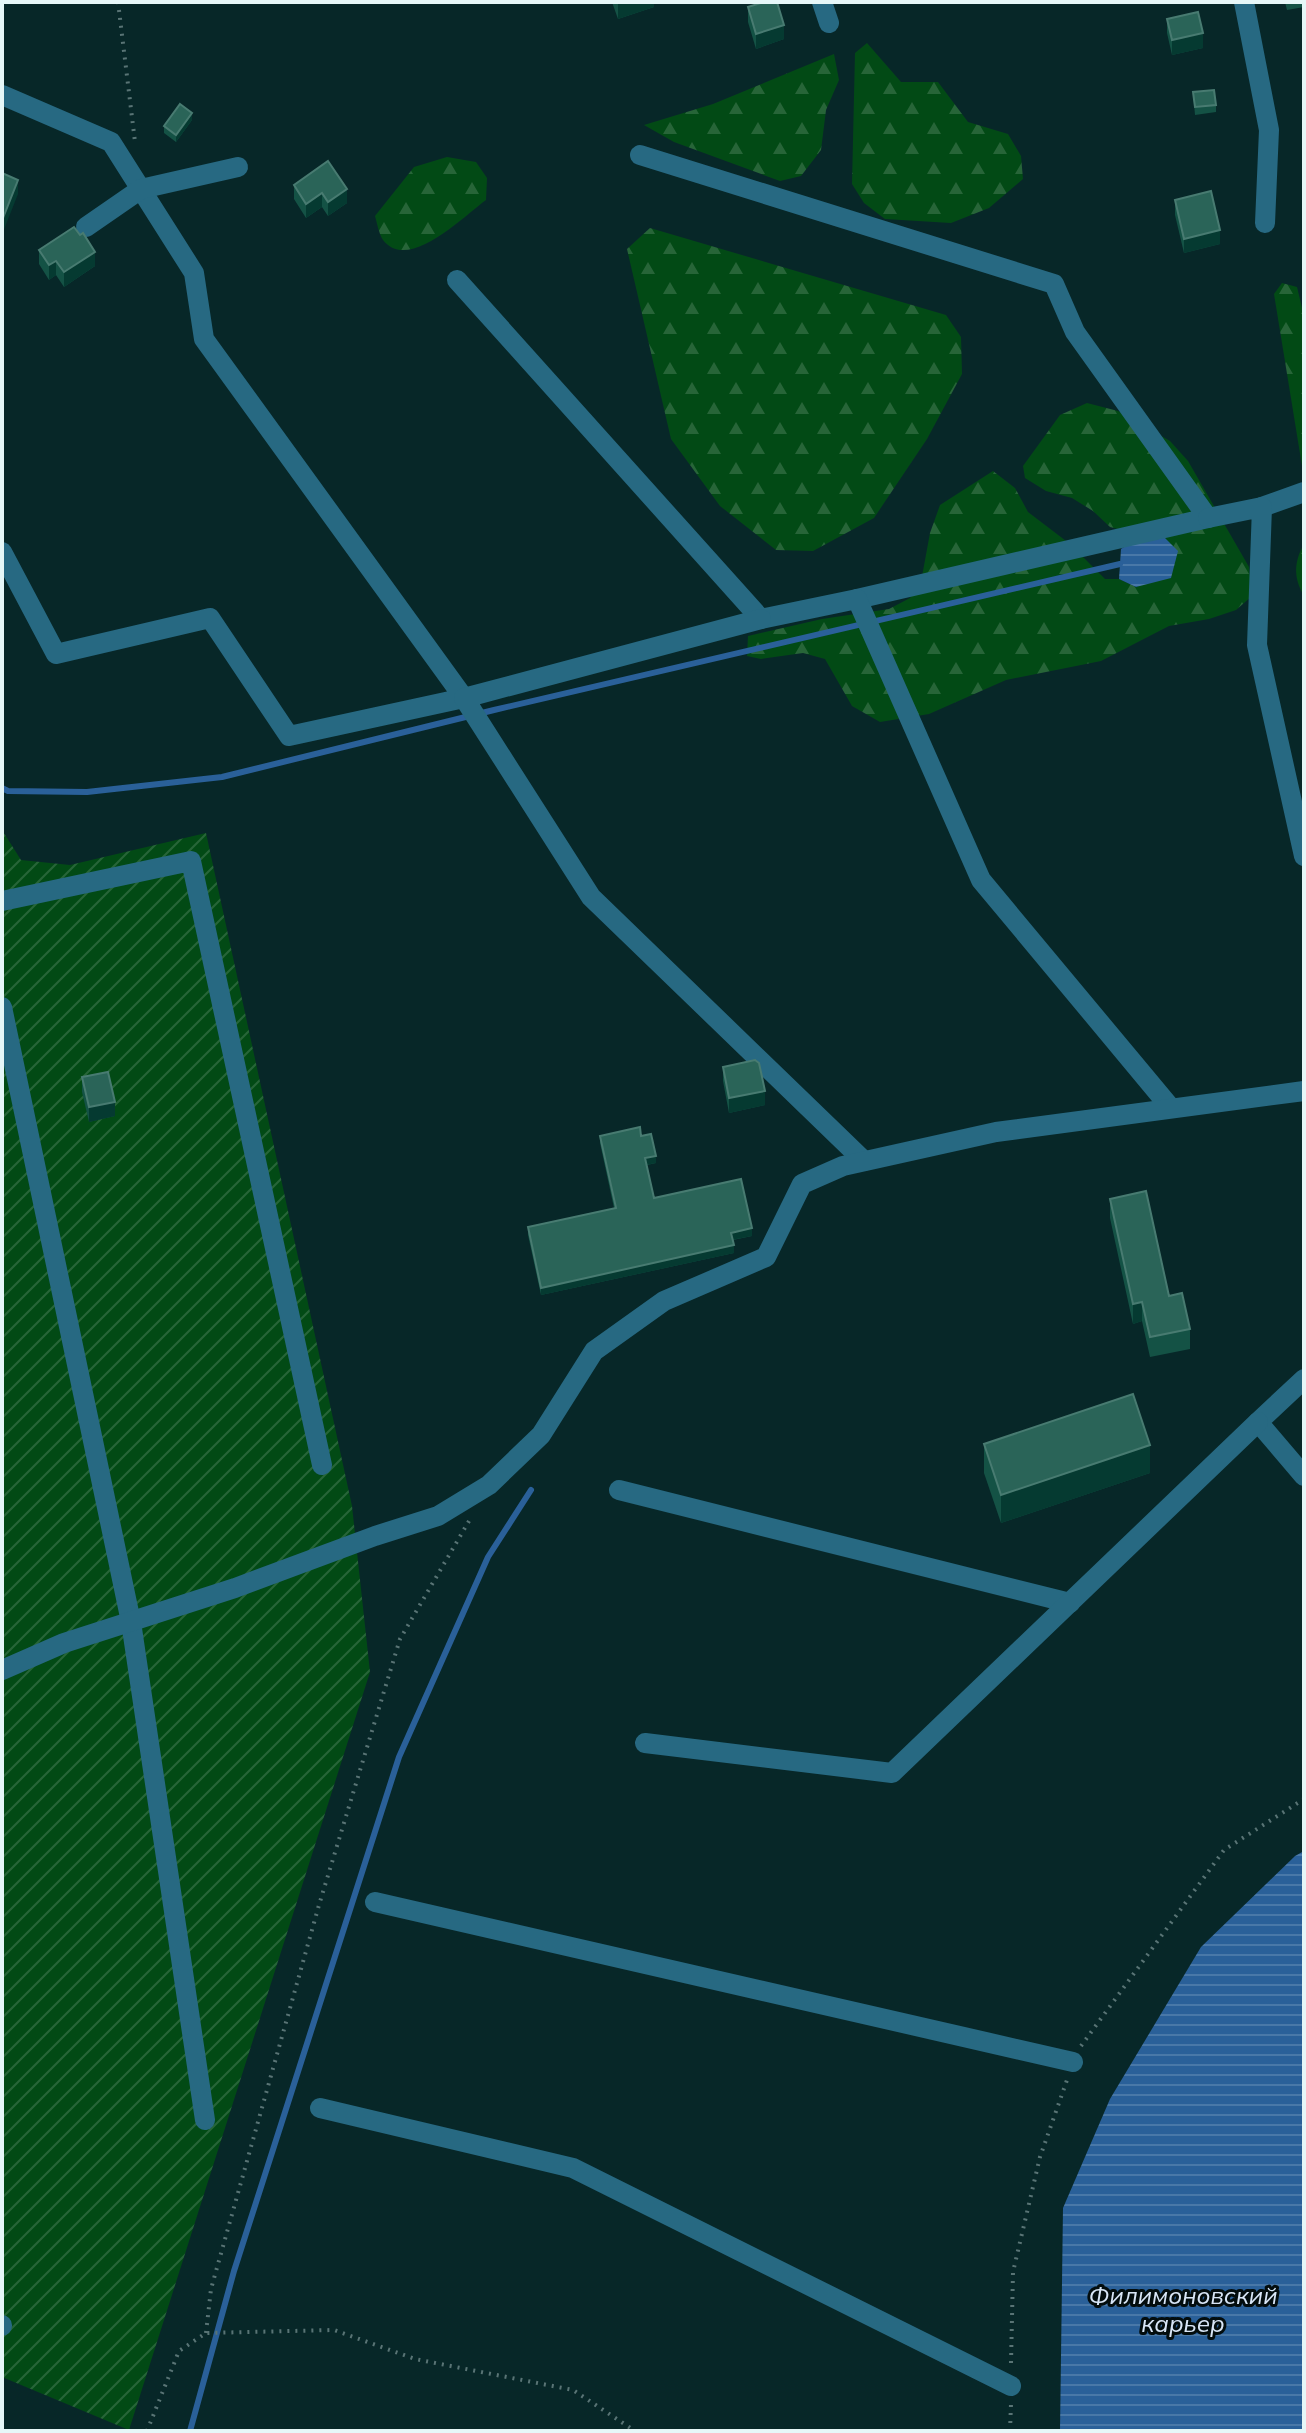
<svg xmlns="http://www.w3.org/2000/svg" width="1306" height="2433" viewBox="0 0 1306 2433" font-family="Mulish,sans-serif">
<defs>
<pattern id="forest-firs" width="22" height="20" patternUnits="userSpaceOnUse" patternTransform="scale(2)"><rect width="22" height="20" fill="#024a15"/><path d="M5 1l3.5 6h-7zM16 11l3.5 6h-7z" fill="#276538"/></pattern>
<pattern id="garden-furrows" width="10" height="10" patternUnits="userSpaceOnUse" patternTransform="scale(2)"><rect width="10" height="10" fill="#024a15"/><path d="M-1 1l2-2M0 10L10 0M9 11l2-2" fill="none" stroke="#276538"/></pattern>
<pattern id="water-rules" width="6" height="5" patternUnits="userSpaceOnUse" patternTransform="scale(2)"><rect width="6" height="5" fill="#2a6099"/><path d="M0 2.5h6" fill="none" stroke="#4978a8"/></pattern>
</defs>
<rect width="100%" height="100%" fill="#072728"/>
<g fill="url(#forest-firs)">
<polygon points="867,43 901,82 938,82 968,122 1008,134 1021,156 1023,179 989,208 951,223 885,219 864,203 852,184 855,53"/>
<polygon points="834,54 839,80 826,110 821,150 801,176 780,181 674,142 644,125 713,104"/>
<path d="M447,157L476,162L487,178L486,200C464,216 408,273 383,240C379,234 377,223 375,216L414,167Z"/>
<polygon points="650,228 946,315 961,337 962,374 927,439 874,518 813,551 776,550 720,506 671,439 627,249"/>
<polygon points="1282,283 1297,287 1304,316 1304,478 1274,294"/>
<polygon points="1087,403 1118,411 1170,441 1188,461 1249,567 1252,596 1236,610 1209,619 1169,626 1101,661 1006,680 929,714 880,722 852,706 825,659 803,653 761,659 747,656 748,636 822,619 889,609 910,598 921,582 930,533 940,505 993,471 1015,488 1028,512 1070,544 1105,579 1119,579 1136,587 1141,535 1110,527 1093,511 1072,498 1046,491 1025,478 1023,466 1060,415"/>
<path d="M1304,544V596C1293,577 1294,562 1304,544Z"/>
</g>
<polygon fill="url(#garden-furrows)" points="2,830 21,860 70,865 206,833 352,1506 370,1672 129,2430 2,2377"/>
<g fill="url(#water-rules)">
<polygon points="1161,534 1178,551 1171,578 1136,587 1119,579 1121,549 1141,535"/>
<polygon points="1304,1851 1304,2431 1060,2431 1063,2208 1110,2099 1201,1947 1295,1856"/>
</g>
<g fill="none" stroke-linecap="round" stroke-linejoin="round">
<g stroke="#2a6099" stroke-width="6">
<polyline points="2,788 8,791 87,792 222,777 494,710 1120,564"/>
<polyline points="190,2431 234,2271 399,1757 488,1557 531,1490"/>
</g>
<g stroke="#597475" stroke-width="4" stroke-dasharray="2 6" stroke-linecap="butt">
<polyline points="118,2 135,142"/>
<polyline points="1081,2046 1224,1850 1304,1799"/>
<polyline points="206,2333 211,2289 319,1905 400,1639 469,1521"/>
<polyline points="1011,2363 1013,2272 1040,2157 1067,2080"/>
<polyline points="147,2431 179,2351 206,2333 334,2330 415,2359 573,2390 635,2431"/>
<polyline points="1010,2431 1011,2404"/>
</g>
<g stroke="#276982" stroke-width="20">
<polyline points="822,2 829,23"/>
<polyline points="1244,2 1269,130 1265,223"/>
<polyline points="2,95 111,142 194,273 204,339 464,698 289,736 210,618 56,654 2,552"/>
<polyline points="640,155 1054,284 1075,332 1208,518 857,599"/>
<polyline points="86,227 141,189 238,167"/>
<polyline points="457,280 761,619 857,599 981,880 1170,1107"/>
<polyline points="1262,507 1304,492"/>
<polyline points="1208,518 1262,507 1257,645 1304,856"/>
<polyline points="761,619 464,698 591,897 864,1161"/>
<polyline points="2,901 191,861 322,1465"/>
<polyline points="2,1007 131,1622 205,2120"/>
<polyline points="1304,1379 1258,1422 1304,1476"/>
<polyline points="619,1490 1070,1603"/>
<polyline points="2,1670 64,1643 235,1588 375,1536 438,1516 489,1485 541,1435 594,1351 664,1301 766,1257 802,1184 843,1166 996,1132 1304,1091"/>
<polyline points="645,1743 892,1773 1258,1422"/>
<polyline points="375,1902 1073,2062"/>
<polyline points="320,2108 573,2168 1011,2386"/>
<polyline points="2,2325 2,2326"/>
</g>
</g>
<g fill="#145245">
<polygon points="612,2 654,2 654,7 618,19"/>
<polygon points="1285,2 1304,2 1304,7 1287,10"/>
<polygon points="748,7 784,39 756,49 748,22"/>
<polygon points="1167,19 1203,48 1172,55 1167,33"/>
<polygon points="1193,92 1216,105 1216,112 1195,115"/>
<polygon points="192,120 176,142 164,133 164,126"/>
<polygon points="328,161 347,203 328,216 322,207 306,218 294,199 294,185"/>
<polygon points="1175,200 1220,244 1184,253 1175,215"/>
<polygon points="80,235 95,266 64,287 56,275 49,280 39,264 39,250"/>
<polygon points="723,1067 765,1105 729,1113 723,1081"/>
<polygon points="82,1077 115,1116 89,1122 82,1092"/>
<polygon points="600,1136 641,1136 656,1163 647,1165 654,1198 752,1236 733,1240 734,1253 541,1295 528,1235 528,1227 614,1208 600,1143"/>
<polygon points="1110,1199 1190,1329 1190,1349 1150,1357 1142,1321 1133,1324 1110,1218"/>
<polygon points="984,1444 1150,1473 1001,1523 984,1473"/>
</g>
<g fill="#053a31">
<polygon points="618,2 654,2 654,7 618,19"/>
<polygon points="784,25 784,39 756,49 756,34"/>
<polygon points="1203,33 1203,48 1172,55 1172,40"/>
<polygon points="192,113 192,120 176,142 176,135"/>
<polygon points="18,180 18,194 3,232 3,218"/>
<polygon points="347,189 347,203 328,216 328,202"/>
<polygon points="322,193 322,207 306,218 306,204"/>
<polygon points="1220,230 1220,244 1184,253 1184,239"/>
<polygon points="95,252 95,266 64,287 64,272"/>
<polygon points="56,261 56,275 49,280 49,265"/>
<polygon points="765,1091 765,1105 729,1113 729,1098"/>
<polygon points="115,1102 115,1116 89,1122 89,1107"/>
<polygon points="656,1156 656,1163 645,1165 645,1158"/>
<polygon points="752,1228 752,1236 731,1240 731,1233"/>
<polygon points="734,1245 734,1253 541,1295 541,1288"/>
<polygon points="1142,1302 1142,1321 1133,1324 1133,1304"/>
<polygon points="1150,1445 1150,1473 1001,1523 1001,1495"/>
</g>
<g fill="#2a6458" stroke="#487b71" stroke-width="2">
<polygon points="764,2 777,2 784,25 756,34 748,7"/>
<polygon points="1198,12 1203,33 1172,40 1167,19"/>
<polygon points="1214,90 1216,105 1195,107 1193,92"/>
<polygon points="180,104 192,113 176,135 164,126"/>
<polygon points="328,161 347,189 328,202 322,193 306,204 294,185"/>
<polygon points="2,173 18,180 3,218 2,217"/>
<polygon points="1211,191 1220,230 1184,239 1175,200"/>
<polygon points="74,227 80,235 83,233 95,252 64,272 56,261 49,265 39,250"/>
<polygon points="755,1060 759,1063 765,1091 729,1098 723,1067"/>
<polygon points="108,1072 115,1102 89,1107 82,1077"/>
<polygon points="640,1127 641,1136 651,1134 656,1156 645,1158 654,1198 741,1179 752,1228 731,1233 734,1245 541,1288 528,1227 616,1208 600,1136"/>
<polygon points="1146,1191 1169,1296 1182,1293 1190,1329 1150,1337 1142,1302 1133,1304 1110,1199"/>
<polygon points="1133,1394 1150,1445 1001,1495 984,1444"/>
</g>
<g text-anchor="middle" stroke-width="6" stroke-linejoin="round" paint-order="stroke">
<g font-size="24" font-style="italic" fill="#d8e6f7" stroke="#030d0e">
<text x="1183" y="2304">Филимоновский<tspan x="1183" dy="28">карьер</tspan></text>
</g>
</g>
<rect width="1306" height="2433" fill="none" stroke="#e6f7f8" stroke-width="8"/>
</svg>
